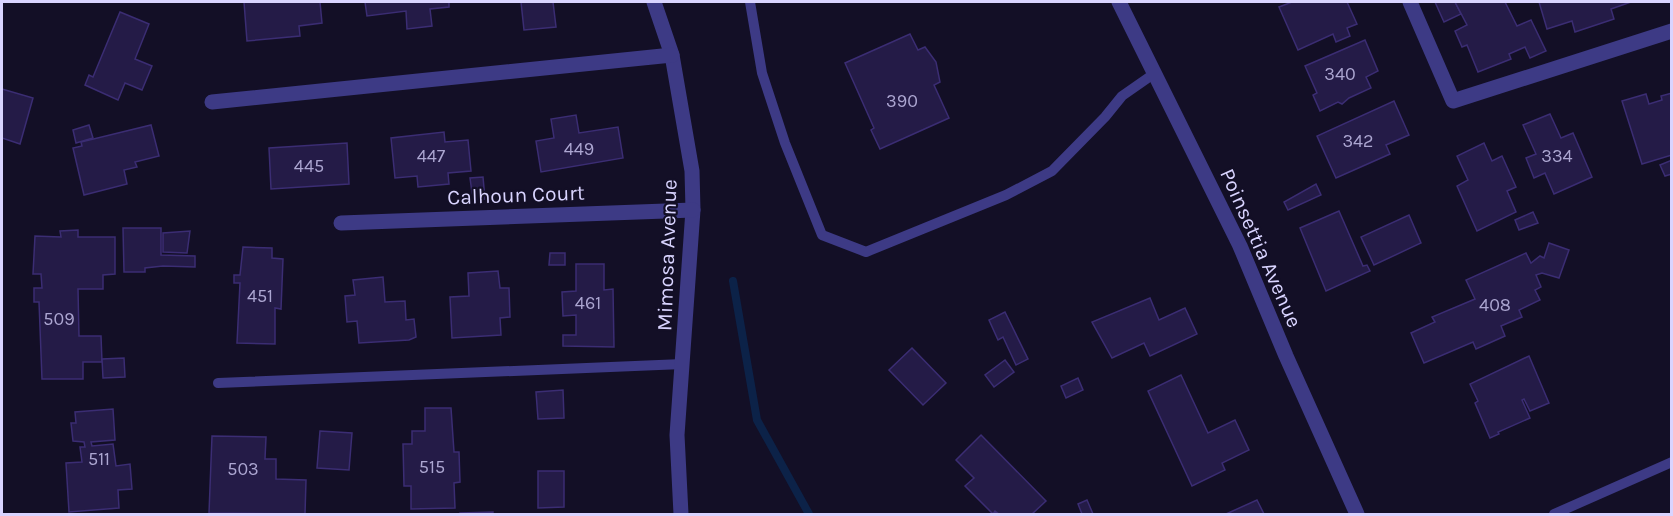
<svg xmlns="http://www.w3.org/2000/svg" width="1673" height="516" viewBox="0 0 1673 516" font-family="Karla,sans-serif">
<rect width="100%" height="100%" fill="#130f26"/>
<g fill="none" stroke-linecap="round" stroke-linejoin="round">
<polyline stroke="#0c2248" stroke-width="8" points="733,281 757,420 809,514"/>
</g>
<g fill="#241b47" stroke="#3b2d73" stroke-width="1.5">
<polygon points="244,2 320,2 322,23 299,26 300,36 247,41"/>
<polygon points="365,2 449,2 449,7 430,9 432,26 407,29 406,11 367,16"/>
<polygon points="521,2 553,2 556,27 524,30"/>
<polygon points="1292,2 1347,2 1357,24 1347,28 1350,36 1336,42 1333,34 1298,50 1279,7"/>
<polygon points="1435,2 1455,2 1461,14 1444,22"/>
<polygon points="1455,2 1505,2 1517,26 1531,20 1546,51 1530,58 1525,47 1509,54 1511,59 1478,72 1467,45 1462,47 1455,31 1467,25"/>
<polygon points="1539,2 1631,2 1611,9 1614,19 1575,32 1572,21 1547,29"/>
<polygon points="120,12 149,24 135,59 152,66 142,90 125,83 118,100 85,85 89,75 93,77"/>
<polygon points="910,34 918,50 925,47 936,62 940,82 934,85 949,118 880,149 871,130 874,128 845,63"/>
<polygon points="1365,40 1378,71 1366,77 1371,88 1349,98 1342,104 1338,102 1320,111 1313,95 1317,93 1305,66"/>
<polygon points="2,89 33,98 20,144 2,138"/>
<polygon points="1672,93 1672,155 1642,164 1622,101 1646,94 1649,104 1662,100 1661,96"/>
<polygon points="1394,101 1409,135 1386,145 1390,154 1336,178 1317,136"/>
<polygon points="1550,114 1561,138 1573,133 1592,177 1554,194 1545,173 1534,178 1526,158 1536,154 1523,125"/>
<polygon points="576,115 579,133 618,127 623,158 541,172 536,141 554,138 551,119"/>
<polygon points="89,125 93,138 76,143 73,130"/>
<polygon points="151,125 159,156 135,162 137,167 124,170 127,184 84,195 73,148 82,146 81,142"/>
<polygon points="444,132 445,142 468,140 471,171 448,173 449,184 418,187 417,176 395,178 391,138"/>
<polygon points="347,143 349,184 271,189 269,148"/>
<polygon points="1484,143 1492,161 1502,156 1516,187 1507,191 1516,212 1477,231 1457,186 1468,180 1457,156"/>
<polygon points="1672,160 1672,174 1665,176 1660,165"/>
<polygon points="483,177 485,199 473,200 470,178"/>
<polygon points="1316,184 1321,195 1288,210 1284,202"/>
<polygon points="1339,211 1363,266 1367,265 1370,271 1326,291 1300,228"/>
<polygon points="1533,212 1538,223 1519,230 1515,220"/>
<polygon points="1409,215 1421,243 1374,265 1361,237"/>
<polygon points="123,228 161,228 161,255 195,256 195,267 163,266 145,268 145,272 124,272"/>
<polygon points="78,230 78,237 115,237 115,274 103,275 103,289 78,289 79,336 101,336 102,362 83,362 83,379 42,379 39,302 34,302 34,288 42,288 41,274 33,274 35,236 61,237 60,231"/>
<polygon points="190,231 187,253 163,252 163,233"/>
<polygon points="1549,243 1569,250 1559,278 1542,273 1536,275 1541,287 1535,290 1540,300 1519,310 1522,317 1501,326 1505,336 1476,349 1473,342 1424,363 1411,333 1435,322 1432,317 1475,299 1466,280 1526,253 1531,263 1540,256 1544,258"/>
<polygon points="243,247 272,248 272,258 283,259 281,309 275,308 275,344 237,343 240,283 234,283 234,275 240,275"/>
<polygon points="550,253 565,253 565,265 549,265"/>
<polygon points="576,264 604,264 604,290 613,289 614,347 563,346 563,335 576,335 576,315 563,316 562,292 576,291"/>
<polygon points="498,271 500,288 509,288 510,317 500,318 501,335 452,338 450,297 469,296 468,273"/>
<polygon points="383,277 385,302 405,301 406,320 414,319 416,337 409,340 359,343 357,321 347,322 345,296 355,295 353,280"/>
<polygon points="1150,298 1159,320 1185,308 1197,334 1150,356 1144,343 1112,358 1092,322"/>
<polygon points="1005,312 1028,359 1016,365 1003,337 998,340 989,320"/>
<polygon points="912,348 946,383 923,405 889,370"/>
<polygon points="1529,356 1549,403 1530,411 1524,399 1522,400 1530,418 1498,432 1499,434 1490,438 1475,403 1478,401 1470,384"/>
<polygon points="124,358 125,377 103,378 102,359"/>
<polygon points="1005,360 1014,372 994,387 985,375"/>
<polygon points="1181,375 1208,433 1235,420 1249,450 1222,463 1225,470 1192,486 1148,391"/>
<polygon points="1078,378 1083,390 1066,398 1061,386"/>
<polygon points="563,390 564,418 538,419 536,392"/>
<polygon points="425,408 451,408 454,452 459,452 460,482 454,483 455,508 411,509 411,486 404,486 403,444 412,444 412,431 425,431"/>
<polygon points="113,409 115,440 91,442 92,446 113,444 116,466 130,464 132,489 118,490 119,508 69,512 66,463 82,462 80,447 85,447 84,442 73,441 71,423 76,423 75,412"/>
<polygon points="320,431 352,433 349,470 317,468"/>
<polygon points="981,435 1046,501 1032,514 999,514 995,511 993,514 965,486 974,478 956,460"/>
<polygon points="212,436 266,437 265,459 276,459 276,479 306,480 305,514 209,513"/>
<polygon points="538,471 564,471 564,507 538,508"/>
<polygon points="1087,500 1093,514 1082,514 1078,504"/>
<polygon points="1257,500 1264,514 1226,514"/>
<polygon points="493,512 493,514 460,514 460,513"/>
</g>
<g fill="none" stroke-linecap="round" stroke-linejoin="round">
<g stroke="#3d3a85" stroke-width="10">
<polyline points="750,2 762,73 785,143 822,235 866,252 1006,195 1052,171 1105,117 1122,96 1155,73"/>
<polyline points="218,383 683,364"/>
<polyline points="1554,514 1672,462"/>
</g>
<g stroke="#3d3a85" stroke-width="15">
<polyline points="654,2 672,55 692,171 693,210 677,435 681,514"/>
<polyline points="1119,2 1240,246 1286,356 1357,514"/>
<polyline points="1410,2 1453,101 1672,31"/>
<polyline points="212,102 672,55"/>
<polyline points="341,223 693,210"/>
</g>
</g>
<g text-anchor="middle" stroke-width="4.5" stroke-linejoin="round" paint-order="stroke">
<g font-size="18" fill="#aca6d1">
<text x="1340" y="80">340</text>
<text x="902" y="107">390</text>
<text x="1358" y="147">342</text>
<text x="579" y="155">449</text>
<text x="431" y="162">447</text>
<text x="1557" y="162">334</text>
<text x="309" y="172">445</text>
<text x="260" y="302">451</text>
<text x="588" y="309">461</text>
<text x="1495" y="311">408</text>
<text x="59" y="325">509</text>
<text x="99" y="465">511</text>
<text x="432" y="473">515</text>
<text x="243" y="475">503</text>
</g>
<g font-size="21" fill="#d9d4ff" stroke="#130f26">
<text transform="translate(516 195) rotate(-2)" y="7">Calhoun Court</text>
<text transform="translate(1261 248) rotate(66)" y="7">Poinsettia Avenue</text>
<text transform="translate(667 255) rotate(-88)" y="7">Mimosa Avenue</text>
</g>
</g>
<rect width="1673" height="516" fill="none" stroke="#d9d4ff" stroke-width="6"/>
</svg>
